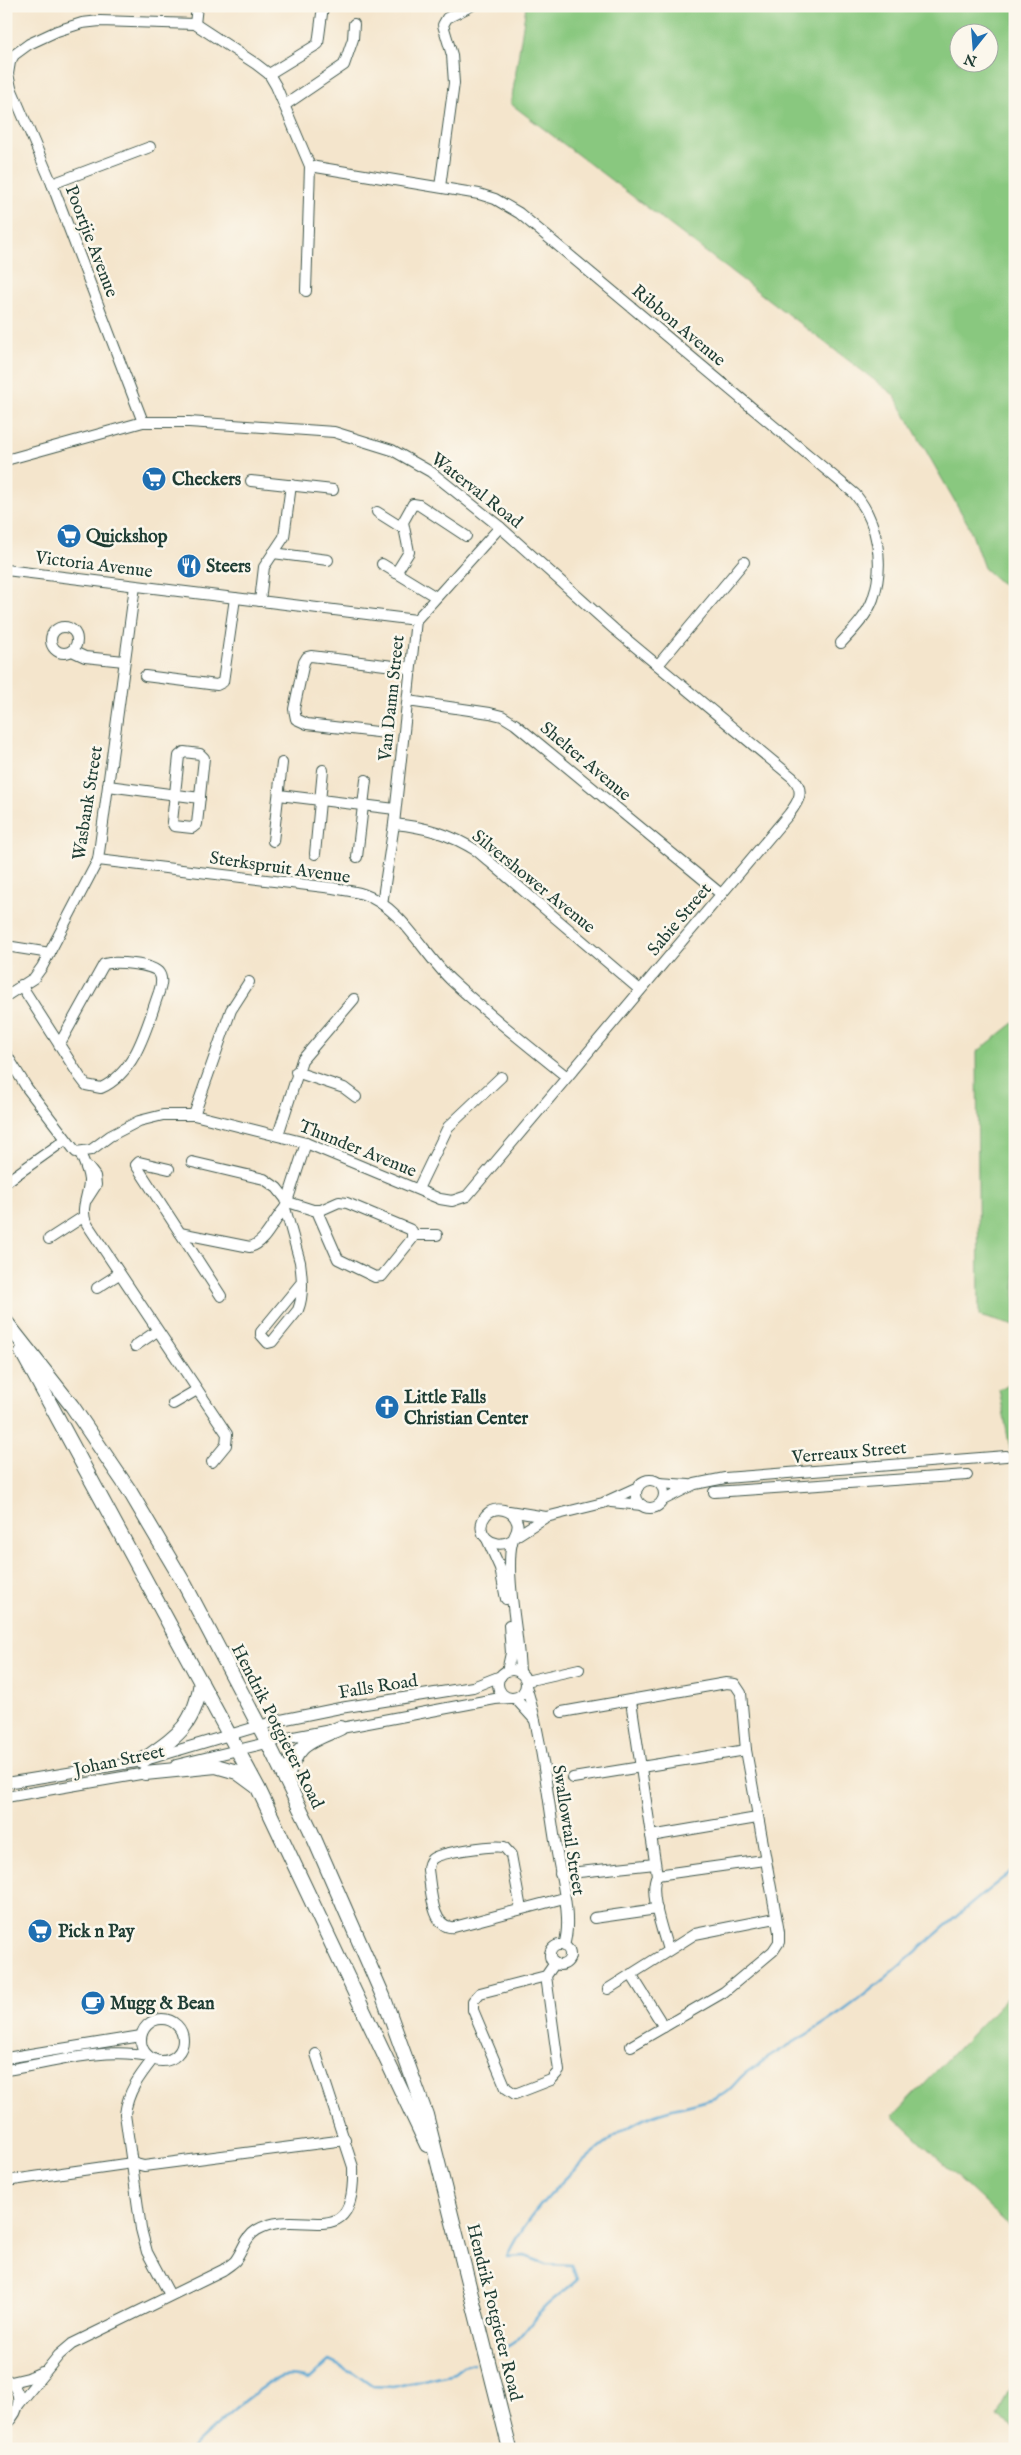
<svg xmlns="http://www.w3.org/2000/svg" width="1021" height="2455" viewBox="0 0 1021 2455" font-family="'IM FELL English',serif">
<rect width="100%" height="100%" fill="#fbf7ec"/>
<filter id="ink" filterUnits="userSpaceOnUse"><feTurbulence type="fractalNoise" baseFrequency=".02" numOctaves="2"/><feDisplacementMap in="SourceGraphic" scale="10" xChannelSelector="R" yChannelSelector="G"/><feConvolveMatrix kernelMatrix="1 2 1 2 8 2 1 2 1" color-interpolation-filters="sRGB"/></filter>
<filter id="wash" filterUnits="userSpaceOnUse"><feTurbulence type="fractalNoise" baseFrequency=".0096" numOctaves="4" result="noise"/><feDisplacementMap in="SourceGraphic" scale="20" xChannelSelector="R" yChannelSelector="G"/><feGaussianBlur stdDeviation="1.12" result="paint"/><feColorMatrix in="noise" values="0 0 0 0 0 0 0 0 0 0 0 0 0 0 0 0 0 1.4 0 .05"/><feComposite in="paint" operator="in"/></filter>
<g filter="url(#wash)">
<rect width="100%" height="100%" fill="#f4e5cc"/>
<g fill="#89c87f" stroke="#54825a" fill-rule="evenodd">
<path d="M526,6H1015V596L984,568L969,526L894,395L511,104ZM958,32H988V62H958Z"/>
<polygon points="1015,1022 1015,1326 979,1316 977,1052"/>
<polygon points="1015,1382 1015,1465 1013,1465 999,1389"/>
<polygon points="1015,1989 1015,2231 893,2116"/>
<polygon points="1015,2378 1015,2428 998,2417"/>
</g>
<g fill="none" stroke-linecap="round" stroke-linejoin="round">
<g stroke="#5aa7d3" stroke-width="2.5">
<path d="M506,2347C523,2340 531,2320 544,2308C554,2298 566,2290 577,2280L572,2265L546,2264L525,2256L507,2257C526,2209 605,2133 653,2115C676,2106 700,2105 722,2095C732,2090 738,2078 747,2072C778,2050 812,2033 843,2011C903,1968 955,1913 1015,1869"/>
<path d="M191,2449C207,2433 263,2382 282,2377C291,2375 300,2377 309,2379L329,2361L354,2373L372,2386L393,2387L454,2373L463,2366L474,2363"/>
</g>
</g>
</g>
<g filter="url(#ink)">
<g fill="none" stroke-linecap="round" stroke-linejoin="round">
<defs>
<g id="street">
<polyline points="195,24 197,6"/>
<polyline points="269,74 318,44 323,6"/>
<polyline points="285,105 344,65 353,39 354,24"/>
<path d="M310,166L479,194L495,199L519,213L855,494C878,522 885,564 873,599C867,616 853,630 841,643"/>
<polyline points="52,184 150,147"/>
<polyline points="440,187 454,83 452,55 443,25 447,18 471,6"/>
<polyline points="143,422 52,184 11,88 8,74 10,62 14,55 29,44 57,31 82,23 100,21 195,24 256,64 269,74 276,86 310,166 306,291"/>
<path d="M6,460L143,422H189L334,432L392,450L431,472L500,527L614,629L793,778C805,791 799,801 789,814L467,1196L452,1201L440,1199L306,1143L194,1115H163L139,1121L110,1136L91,1150L76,1152L27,1088L6,1054"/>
<polyline points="251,481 333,490"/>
<polyline points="377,512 404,529"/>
<polyline points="273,553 328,560"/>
<polyline points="382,564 436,597"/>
<polyline points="6,570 416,620"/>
<polyline points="396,573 409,552 403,522 413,504 419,505 466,536"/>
<polyline points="260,601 264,567 284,537 291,485"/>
<circle cx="64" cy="640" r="13"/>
<polyline points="72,651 85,657 124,661"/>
<polyline points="658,665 744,562"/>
<polyline points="145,676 217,685 223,682 235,598"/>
<polyline points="408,701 490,713 502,716 515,724 721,894"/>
<polyline points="386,733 307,724 296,719 294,709 304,662 307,657 311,656 410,668"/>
<polygon points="184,752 200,754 204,758 197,824 192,828 174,826 172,822 179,756"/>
<polyline points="108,786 200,798"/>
<polyline points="279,795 395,809"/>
<path d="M394,824C426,827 450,834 477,851L640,990"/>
<polyline points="273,841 282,763"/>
<polyline points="315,854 323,770"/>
<polyline points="357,857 366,780"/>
<path d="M98,860L333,888C343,890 353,891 363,894C403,908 423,954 452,981C489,1015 528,1046 567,1077"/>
<polyline points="382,904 394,824 416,620 500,527"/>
<polyline points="6,946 50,953"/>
<path d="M21,985L80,1077L86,1085L101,1088C137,1072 147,1025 159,992C161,986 163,979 159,973C153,964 115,961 104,964L59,1045"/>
<polyline points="6,996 34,978 42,967 98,860 135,586"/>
<polyline points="296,1072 344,1088 356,1097"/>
<polyline points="194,1115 231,1010 249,982"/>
<polyline points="278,1135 302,1060 354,999"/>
<path d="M80,1153C84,1162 88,1170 89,1180C89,1196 79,1209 87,1224L227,1434L226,1445L212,1462"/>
<polyline points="192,1162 264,1179 277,1188 288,1202 313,1210 321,1210 339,1202 347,1203 409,1229 412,1231 412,1239 382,1276 375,1277 338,1259 317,1211"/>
<polyline points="169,1169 139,1162 136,1165 221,1296"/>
<polyline points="6,1182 65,1140"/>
<polyline points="418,1189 448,1127 501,1077"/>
<polyline points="87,1199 96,1185 95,1176 88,1167"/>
<path d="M180,1233L250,1247C266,1243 274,1219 285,1208"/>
<polyline points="413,1235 437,1235"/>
<polyline points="49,1239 83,1217"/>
<path d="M302,1282L261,1332V1335L268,1343L272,1342L298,1310C304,1295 302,1277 300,1262L285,1208L306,1143"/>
<polyline points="97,1288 119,1274"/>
<polyline points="135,1346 157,1331"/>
<polyline points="173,1404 197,1390"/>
<circle cx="650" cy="1494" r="14"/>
<polyline points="659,1483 689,1485"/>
<polyline points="714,1492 967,1475"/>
<polyline points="663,1500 695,1484 725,1478 1006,1456"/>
<polyline points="611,1502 642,1505"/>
<polyline points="509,1511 546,1517"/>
<polyline points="516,1536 546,1517 603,1503 638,1487"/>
<polyline points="487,1539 500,1568 506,1599"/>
<path d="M512,1540C493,1552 472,1532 486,1515C495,1505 513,1509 517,1522C520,1531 513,1535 512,1543C510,1550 510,1559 510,1566C510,1602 519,1637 520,1673"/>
<circle cx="512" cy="1684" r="14"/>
<polyline points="507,1671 511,1653 509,1625"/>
<polyline points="526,1681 579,1669"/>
<path d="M526,1686C542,1738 547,1793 556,1847C560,1875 573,1919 564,1945"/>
<polyline points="515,1698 534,1719"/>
<path d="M631,1701L657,1875C648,1892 663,1932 668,1950"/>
<polyline points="562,1712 726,1683 735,1684 741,1693 746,1750 779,1932 779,1942 773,1951 724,1992 631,2046"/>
<polyline points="176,1765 283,1739 495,1699 510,1698"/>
<polyline points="573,1778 746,1750"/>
<polyline points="6,1783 142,1761 276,1721 340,1708 473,1687 501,1676"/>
<polyline points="6,1797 152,1772"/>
<polyline points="651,1836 757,1818"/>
<polyline points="560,1874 655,1864"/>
<polyline points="657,1875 764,1860"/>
<path d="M521,1909L511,1855L504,1847C493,1845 440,1852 432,1859C429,1862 428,1867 428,1870C431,1886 431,1930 454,1927L564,1898"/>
<polyline points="594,1918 657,1909"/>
<circle cx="560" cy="1955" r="10"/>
<polyline points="631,1974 664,2027"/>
<polyline points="546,1976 559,2071 551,2080 515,2094 506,2088 473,2010 473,2001 480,1993 546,1976 555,1963"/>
<polyline points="608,1989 695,1934 776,1918"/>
<circle cx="162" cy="2040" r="21"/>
<polyline points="6,2058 141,2036"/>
<path d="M153,2059C139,2077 128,2091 125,2114L141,2229L147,2252L170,2295"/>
<path d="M6,2070C52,2063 102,2047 148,2056"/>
<polyline points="6,2181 132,2163 144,2166 345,2140"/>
<path d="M6,2379C24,2391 21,2411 6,2424"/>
<polyline points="11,2382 28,2378 42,2372"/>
<path d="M19,2404L59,2355L72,2344L223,2270C227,2267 232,2264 235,2261C243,2251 245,2237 257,2230C301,2204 356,2258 353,2167L316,2054"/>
</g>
<g id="secondary">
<polyline points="6,1322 72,1406 129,1490 185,1585 268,1743 310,1829 383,1996 426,2115 510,2449"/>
<polyline points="22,1352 258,1788 427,2145"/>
<path d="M142,1761C177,1736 194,1727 201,1682"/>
<polyline points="145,1773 216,1766 237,1772 256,1786"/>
<path d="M286,1780C297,1743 306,1743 340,1728"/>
</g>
</defs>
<use href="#street" stroke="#3f564b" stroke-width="12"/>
<use href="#secondary" stroke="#3f564b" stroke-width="16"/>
<use href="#street" stroke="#fff" stroke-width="10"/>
<use href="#secondary" stroke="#fff" stroke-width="14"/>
</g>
</g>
<defs>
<symbol id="supermarket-disc" viewBox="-11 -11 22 22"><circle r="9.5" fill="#1f6fb2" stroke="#fbf7ec"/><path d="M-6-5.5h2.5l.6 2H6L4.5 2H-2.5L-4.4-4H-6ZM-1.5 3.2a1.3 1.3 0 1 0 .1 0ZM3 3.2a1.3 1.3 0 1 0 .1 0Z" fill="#fff"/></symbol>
<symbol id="restaurant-disc" viewBox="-11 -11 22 22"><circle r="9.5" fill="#1f6fb2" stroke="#fbf7ec"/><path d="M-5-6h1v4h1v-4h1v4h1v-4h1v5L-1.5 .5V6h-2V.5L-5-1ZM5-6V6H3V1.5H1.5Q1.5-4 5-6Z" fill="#fff"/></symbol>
<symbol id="church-disc" viewBox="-11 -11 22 22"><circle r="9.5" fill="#1f6fb2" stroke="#fbf7ec"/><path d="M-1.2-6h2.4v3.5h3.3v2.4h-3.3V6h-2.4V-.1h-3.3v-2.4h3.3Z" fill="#fff"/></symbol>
<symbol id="cafe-disc" viewBox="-11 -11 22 22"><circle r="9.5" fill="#1f6fb2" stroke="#fbf7ec"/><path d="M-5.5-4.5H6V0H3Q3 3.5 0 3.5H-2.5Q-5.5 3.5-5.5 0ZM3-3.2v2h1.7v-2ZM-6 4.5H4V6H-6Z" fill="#fff"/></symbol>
</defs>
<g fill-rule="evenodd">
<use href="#supermarket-disc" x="140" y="465" width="28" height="28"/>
<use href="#supermarket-disc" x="55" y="522" width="28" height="28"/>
<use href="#restaurant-disc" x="175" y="552" width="28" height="28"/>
<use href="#church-disc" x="373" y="1393" width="28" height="28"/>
<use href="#supermarket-disc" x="26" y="1917" width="28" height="28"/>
<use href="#cafe-disc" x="79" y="1989" width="28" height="28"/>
</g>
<g text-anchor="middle" stroke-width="5" stroke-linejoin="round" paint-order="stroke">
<g font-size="18" fill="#1f3d34" stroke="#fbf7ec">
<text transform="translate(92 241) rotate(69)" y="6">Poortjie Avenue</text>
<text transform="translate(679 325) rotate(40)" y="6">Ribbon Avenue</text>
<text transform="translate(477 490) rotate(38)" y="6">Waterval Road</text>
<text transform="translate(94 564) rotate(7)" y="6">Victoria Avenue</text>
<text transform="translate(391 698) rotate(-84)" y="6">Van Damn Street</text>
<text transform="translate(586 761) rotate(40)" y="6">Shelter Avenue</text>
<text transform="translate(87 803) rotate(-81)" y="6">Wasbank Street</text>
<text transform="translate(280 867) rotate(8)" y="6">Sterkspruit Avenue</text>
<text transform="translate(534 881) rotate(39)" y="6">Silvershower Avenue</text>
<text transform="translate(679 919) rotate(-50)" y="6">Sabie Street</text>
<text transform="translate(358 1148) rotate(22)" y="6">Thunder Avenue</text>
<text transform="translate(849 1452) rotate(-5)" y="6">Verreaux Street</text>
<text transform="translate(378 1686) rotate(-9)" y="6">Falls Road</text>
<text transform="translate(278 1726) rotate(63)" y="6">Hendrik Potgieter Road</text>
<text transform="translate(119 1760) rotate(-12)" y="6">Johan Street</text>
<text transform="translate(569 1830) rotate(81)" y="6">Swallowtail Street</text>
<text transform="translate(495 2312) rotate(76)" y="6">Hendrik Potgieter Road</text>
</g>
<g font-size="18" font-weight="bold" fill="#1f3d34" stroke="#fbf7ec" text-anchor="start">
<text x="172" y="485">Checkers</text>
<text x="86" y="542">Quickshop</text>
<text x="206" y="572">Steers</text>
<text x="404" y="1403">Little Falls<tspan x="404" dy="21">Christian Center</tspan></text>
<text x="58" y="1937">Pick n Pay</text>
<text x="110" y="2009">Mugg &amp; Bean</text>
</g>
</g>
<rect width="1021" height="2455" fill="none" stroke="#fbf7ec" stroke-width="25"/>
<g transform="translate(974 48) rotate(197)"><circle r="24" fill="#fbf7ec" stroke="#a3ada2"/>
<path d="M0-4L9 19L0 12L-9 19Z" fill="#1f6fb2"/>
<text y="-8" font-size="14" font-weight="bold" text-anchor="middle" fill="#1f3d34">N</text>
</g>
</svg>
